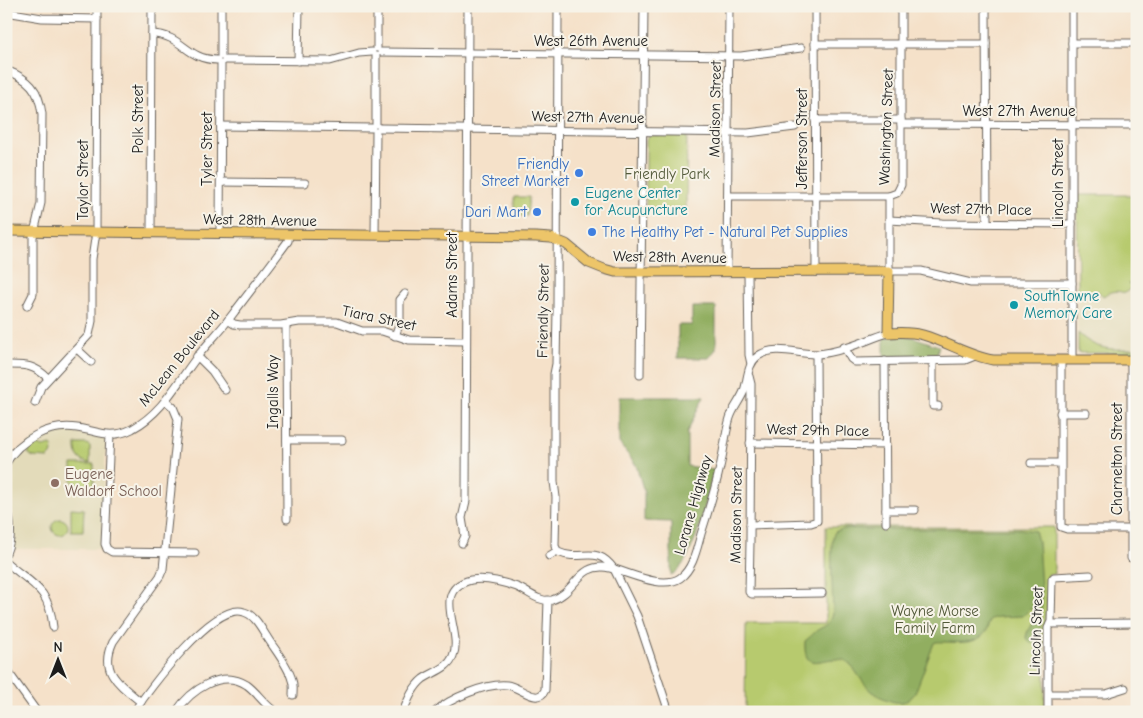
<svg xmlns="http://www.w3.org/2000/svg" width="1143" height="718" viewBox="0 0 1143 718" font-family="'Comic Neue',sans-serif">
<rect width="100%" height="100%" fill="#f7f3e8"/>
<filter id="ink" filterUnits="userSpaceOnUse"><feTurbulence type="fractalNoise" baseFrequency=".02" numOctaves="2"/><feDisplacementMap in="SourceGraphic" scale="10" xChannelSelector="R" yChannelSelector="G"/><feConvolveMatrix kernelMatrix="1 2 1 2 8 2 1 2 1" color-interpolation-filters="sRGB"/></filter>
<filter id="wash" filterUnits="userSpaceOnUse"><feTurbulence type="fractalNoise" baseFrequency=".0096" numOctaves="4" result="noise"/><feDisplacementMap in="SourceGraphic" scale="20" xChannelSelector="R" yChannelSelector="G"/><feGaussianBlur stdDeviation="1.12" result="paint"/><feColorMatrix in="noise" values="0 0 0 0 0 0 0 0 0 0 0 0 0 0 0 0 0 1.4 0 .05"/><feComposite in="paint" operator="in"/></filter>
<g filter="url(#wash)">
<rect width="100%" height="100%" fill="#f5e1c9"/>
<g fill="#e3dbba">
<polygon points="1077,195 1137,195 1137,353 1078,353"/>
<polygon points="69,430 103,438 106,440 102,549 13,549 13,526 11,510 6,496 6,469 19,453 35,439 47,434"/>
</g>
<g fill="#b7ca6e" stroke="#6a7345">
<polygon points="650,135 687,135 686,210 646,210 646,139"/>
<path d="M1077,195H1137V278L1129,284L1132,287L1125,293C1116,290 1112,291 1103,296L1099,292L1078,293Z"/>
<polygon points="514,197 529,197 527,216 514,216"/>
<path d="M1078,333C1098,352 1112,349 1137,349V353H1078Z"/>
<path d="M76,444H87L90,446V463C79,462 75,454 76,444Z"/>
<polygon points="32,445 39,445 43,447 51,445 53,448 51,455 48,458 33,457 28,453"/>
<path d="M72,464H94V484C85,488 79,487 72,481Z"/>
<polygon points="71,508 84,509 83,531 71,531"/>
<circle cx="60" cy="527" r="8"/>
<polygon points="826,527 1054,527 1054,574 1048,574 1047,614 1045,615 1045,712 745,712 746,623 826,623"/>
</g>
<g fill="#91ae61" stroke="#56653e">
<polygon points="692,307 716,307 716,349 709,358 678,358 678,325 692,325"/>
<polygon points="901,335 913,337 939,346 936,356 884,357 884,338"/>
<path d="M619,397H704L687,432V466L714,470C708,493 694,566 671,575V522L644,521V492L636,465L619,443Z"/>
<path d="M866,529H1020L1035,531L1038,541L1042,603L1040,639L1037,643H1030L1026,638C1027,627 1036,621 1037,611L1034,608L1029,610L1023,616L998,617L991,619C987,624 988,632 982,636C971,646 949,641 936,642L934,643L915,693C909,701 905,703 895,702C881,699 869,691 861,679C856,673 853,665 846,661C826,652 803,678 805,641C809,638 812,635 815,632C825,624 829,628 833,613C833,602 829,537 835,532C842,527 858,529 866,529Z"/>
</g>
</g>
<g filter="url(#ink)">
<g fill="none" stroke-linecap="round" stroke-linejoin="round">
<defs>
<g id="minor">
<path d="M558,6L557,309L556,364L554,374V482L556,497L555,546L558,552C582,563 595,543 614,569L637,616L669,712"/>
<polyline points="815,6 816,272"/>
<polyline points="901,6 901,185 897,193 889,196 889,271 921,271 971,283 1072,283"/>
<polyline points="986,6 987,223"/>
<polyline points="1072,6 1072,360"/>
<polyline points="6,12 42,18 97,19"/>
<path d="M152,34C183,35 185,59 217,60"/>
<polyline points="1072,43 1137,43"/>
<polyline points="815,44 986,44"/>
<polyline points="377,48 377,6"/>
<polyline points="381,52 741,56 801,48"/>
<polyline points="221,56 221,6"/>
<polyline points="225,60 330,61 359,53 372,52"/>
<polyline points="298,61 299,6"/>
<path d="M6,70C29,79 39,89 42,114L41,203L33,237V294L27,306"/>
<polyline points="815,120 901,120"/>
<polyline points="376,124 376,56"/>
<polyline points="901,124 1137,125"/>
<polyline points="221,126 372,128"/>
<polyline points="380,128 748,133 795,127"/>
<polyline points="221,182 305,183"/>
<polyline points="728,196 889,196"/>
<polyline points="889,220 942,223 1072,224"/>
<polyline points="151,233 152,6"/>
<polyline points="220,233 221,64"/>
<polyline points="375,235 376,132"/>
<polyline points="727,272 729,6"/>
<polyline points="748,272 749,355 751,364"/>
<polyline points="228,320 234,324 240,325 281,325 299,322 337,322 362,331 382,331 409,340 466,341"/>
<polyline points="286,325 287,519"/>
<polyline points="395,336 400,322 400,300 405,294"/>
<polyline points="844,347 851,359 855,362 965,360 975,356"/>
<polyline points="77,349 91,362"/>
<polyline points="197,356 212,371 225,390"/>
<polyline points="1061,360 1061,527 1067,529 1137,529"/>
<polyline points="1131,360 1131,558"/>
<polyline points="885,361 886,523"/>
<polyline points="933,361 933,406 938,406"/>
<path d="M6,365C25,365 33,364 48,378"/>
<polyline points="640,375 644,6"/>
<polyline points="749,376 751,384 750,542 749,592 752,594 822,593"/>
<polyline points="35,403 41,387 89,335 92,321 92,259 96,232 97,6"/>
<polyline points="1060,413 1086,413"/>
<polyline points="110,435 105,544 107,549 112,552 195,553"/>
<polyline points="287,440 342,440"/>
<polyline points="750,443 886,445"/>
<path d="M6,463C20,439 49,424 77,428C98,431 110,440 132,429C162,413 177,383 197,357C207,344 219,332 229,319C249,293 269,267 288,241L289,234"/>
<polyline points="1031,463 1060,463"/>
<path d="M6,505C11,520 13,537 6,553"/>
<polyline points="886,510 915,510"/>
<polyline points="750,525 811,523 817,521 816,354"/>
<polyline points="462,543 465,536 462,518 466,501 468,6"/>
<polyline points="549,556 557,551"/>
<path d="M6,562C32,585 49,587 53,627"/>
<polyline points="1050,624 1137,623"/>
<polyline points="6,669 37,712"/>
<polyline points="1049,694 1106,694 1125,688"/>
<path d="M141,702C120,685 99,672 113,642L160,576L163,569L178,419L173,407L166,401"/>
<path d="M134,712C149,689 214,601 244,612C255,615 261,628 267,637C275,650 288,665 292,680C294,685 293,690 293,695"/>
<path d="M176,712C190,691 221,668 247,685C258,693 264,705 276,712"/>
<path d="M403,712C408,700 413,687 423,679C433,672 448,669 453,656C464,632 429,590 471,580C486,577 503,582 517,587C527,591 540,603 552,600C576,593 578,561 610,568C628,572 662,590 680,578C693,569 697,548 701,534C708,512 715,490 720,467C724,451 725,434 730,418C733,408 740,401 744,391C748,379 747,364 758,356C775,344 800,355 818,354C842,352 866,340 888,333"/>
<path d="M435,712C450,698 487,683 507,685C519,686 538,706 545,690L548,600"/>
<polyline points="1048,712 1048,628 1051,622 1052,579 1054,577 1090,575"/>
</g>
<path id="major" d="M6,231L536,237L551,238L566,244L589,263L604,269L615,272L889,271L888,333C900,332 912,332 923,335C947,342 969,356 993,360H1137"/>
</defs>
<use href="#minor" stroke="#686159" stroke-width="9"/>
<use href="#major" stroke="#686159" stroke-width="11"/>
<use href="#minor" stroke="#fff" stroke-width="7"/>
<use href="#major" stroke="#edc569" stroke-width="9"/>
</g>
</g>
<g fill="#3f7fe0" stroke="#f7f3e8" stroke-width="2">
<circle cx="579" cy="173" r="5"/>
<circle cx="537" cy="212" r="5"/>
<circle cx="592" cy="232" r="5"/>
</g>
<g fill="#0f9aa8" stroke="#f7f3e8" stroke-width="2">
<circle cx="575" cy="202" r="5"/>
<circle cx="1014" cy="305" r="5"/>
</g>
<circle fill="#8d6e63" stroke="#f7f3e8" stroke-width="2" cx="55" cy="483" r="5"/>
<g text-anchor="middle" stroke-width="4" stroke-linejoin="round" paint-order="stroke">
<g font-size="15" fill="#1c1c1c" stroke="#f7f3e8">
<text x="591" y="46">West 26th Avenue</text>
<text transform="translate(715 109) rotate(-89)" y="5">Madison Street</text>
<text x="1019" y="116">West 27th Avenue</text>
<text transform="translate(588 117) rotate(1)" y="5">West 27th Avenue</text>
<text transform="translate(138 119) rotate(-90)" y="5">Polk Street</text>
<text transform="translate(886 127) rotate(-88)" y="5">Washington Street</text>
<text transform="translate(802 139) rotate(-90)" y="5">Jefferson Street</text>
<text transform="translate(207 149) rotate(-90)" y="5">Tyler Street</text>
<text transform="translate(83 180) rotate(-90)" y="5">Taylor Street</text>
<text transform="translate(1058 183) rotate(-90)" y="5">Lincoln Street</text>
<text transform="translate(981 209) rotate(1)" y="5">West 27th Place</text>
<text transform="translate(260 220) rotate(1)" y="5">West 28th Avenue</text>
<text transform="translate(670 257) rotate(1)" y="5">West 28th Avenue</text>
<text transform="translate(452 275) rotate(-90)" y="5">Adams Street</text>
<text transform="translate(543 311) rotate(-89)" y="5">Friendly Street</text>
<text transform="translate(379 318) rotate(12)" y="5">Tiara Street</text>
<text transform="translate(179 358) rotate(-51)" y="5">McLean Boulevard</text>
<text transform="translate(273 392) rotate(-90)" y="5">Ingalls Way</text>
<text transform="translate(818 430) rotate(1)" y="5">West 29th Place</text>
<text transform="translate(1117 459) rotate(-90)" y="5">Charnelton Street</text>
<text transform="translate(693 505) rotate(-74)" y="5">Lorane Highway</text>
<text transform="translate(736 515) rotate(-89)" y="5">Madison Street</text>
<text transform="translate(1036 631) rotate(-88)" y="5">Lincoln Street</text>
</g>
<g font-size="15" fill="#366cbe" stroke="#f7f3e8" text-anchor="end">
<text x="569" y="169">Friendly<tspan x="569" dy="17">Street Market</tspan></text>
<text x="527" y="217">Dari Mart</text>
<text x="602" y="237" text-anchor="start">The Healthy Pet - Natural Pet Supplies</text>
</g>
<g font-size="15" fill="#525939" stroke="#f7f3e8">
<text x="667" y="179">Friendly Park</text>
<text x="935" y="616">Wayne Morse<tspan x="935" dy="17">Family Farm</tspan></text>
</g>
<g font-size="15" fill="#0d838f" stroke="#f7f3e8" text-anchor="start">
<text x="585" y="198">Eugene Center<tspan x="585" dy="17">for Acupuncture</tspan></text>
<text x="1024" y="301">SouthTowne<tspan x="1024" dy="17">Memory Care</tspan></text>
</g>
<g font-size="15" fill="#785e54" stroke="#f7f3e8" text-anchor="start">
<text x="65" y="479">Eugene<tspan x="65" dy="17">Waldorf School</tspan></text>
</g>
</g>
<rect width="1143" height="718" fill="none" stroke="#f7f3e8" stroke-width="25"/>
<g transform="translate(58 660)" stroke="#f7f3e8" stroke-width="4" paint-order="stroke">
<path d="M0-4L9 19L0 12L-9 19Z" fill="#1c1c1c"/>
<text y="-8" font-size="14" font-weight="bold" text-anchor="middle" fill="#1c1c1c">N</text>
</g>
</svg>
